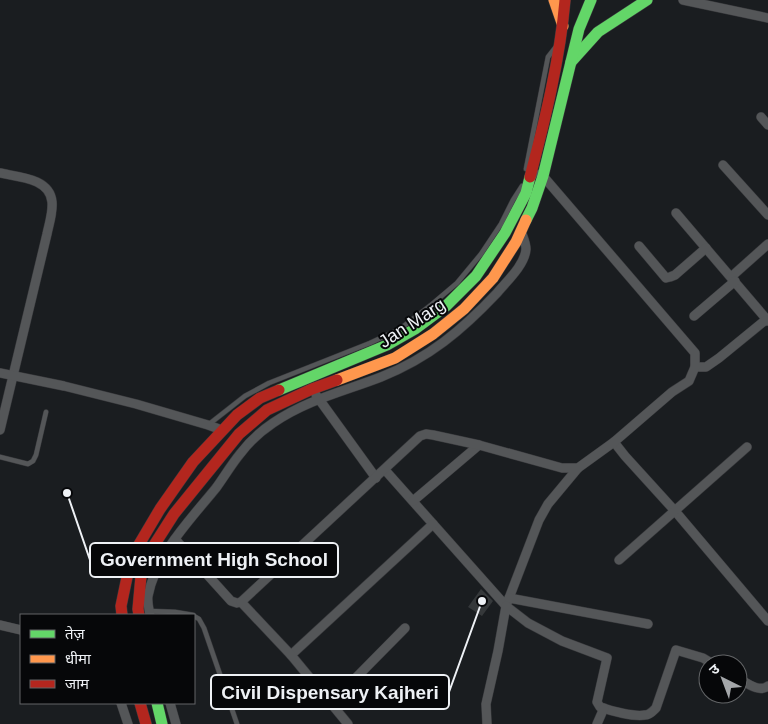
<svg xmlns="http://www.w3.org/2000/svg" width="768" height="724" viewBox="0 0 768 724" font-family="Helvetica,'Noto Sans Devanagari',sans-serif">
<rect width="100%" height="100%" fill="#1a1d20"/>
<polygon fill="#35383a" points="481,589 493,601 482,616 468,607"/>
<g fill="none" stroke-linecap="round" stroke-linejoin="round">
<defs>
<g id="lane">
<polyline points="526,169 548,57 555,48"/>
<polyline points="208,425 245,396 269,383 370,343 400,329 431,305 457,283 481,254 501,224 513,200 522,186"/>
<polyline points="0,457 28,464 33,461 36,455 46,412"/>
<polyline points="149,611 175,612 193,615"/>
<polyline points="194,616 199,619 204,628 237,724"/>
</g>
<g id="street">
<polyline points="683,0 768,18"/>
<polyline points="761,117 768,125"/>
<polyline points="723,165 768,215"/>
<path d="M0,173C18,177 50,178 52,202C53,213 49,224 47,234L0,430"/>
<polyline points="676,213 768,321"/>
<polyline points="639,246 666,278 670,277 675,275 706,248"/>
<polyline points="731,277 768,244"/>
<polyline points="694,316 735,281"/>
<polyline points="695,367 706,367 719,358 763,322 768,320"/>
<polyline points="0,373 64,386 136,404 208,425 222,430"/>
<polyline points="316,395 376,478"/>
<polyline points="614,442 625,456 675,511 768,621"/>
<polyline points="385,470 506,606 539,520 548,504 578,468"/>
<polyline points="413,501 479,445"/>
<polyline points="175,539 231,601 237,603 241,602"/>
<polyline points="619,560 747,447"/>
<polyline points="509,598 648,624"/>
<path d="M150,615C149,609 147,602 148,596C156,554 190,520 216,488C224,477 231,465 240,454C249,442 261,431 273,423C306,400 345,391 381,377C429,358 462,330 497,293C506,282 525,265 526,249C526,243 523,237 521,231"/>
<polyline points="0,625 21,630"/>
<polyline points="291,655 433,524"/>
<path d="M738,678C747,683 759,693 768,686"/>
<polyline points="121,703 128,724"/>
<polyline points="170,703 176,724"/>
<polyline points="331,703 405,628"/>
<polyline points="348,724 291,655 241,602 420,436 426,434 433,435 479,445 562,468 578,468 614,442 672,392 689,381 695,367 695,353 543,176 540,174"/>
<path d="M487,724L486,704L498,651L506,606L528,623L562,641L607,658L597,702L600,707C611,711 634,717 645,715C650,715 653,711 656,708L676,650L703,658L713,664"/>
<polyline points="597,724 604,708"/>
</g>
<g id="fast">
<polyline points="571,62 598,32 647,0"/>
<polyline points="526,220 532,208 543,176 579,29 591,0"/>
<polyline points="279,390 387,345 415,329 446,306 476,276 505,233 526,193 530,177"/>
<polyline points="157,703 162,724"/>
</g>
<g id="slow">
<polyline points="554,0 563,26"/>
<polyline points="337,380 395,358 433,334 464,309 493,278 516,242 526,220"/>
</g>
<g id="jam">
<path d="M530,177C545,120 560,59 565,0"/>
<polyline points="122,615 121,606 131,558 160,509 193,462 237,415 260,398 279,390"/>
<polyline points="139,615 138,609 141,576 151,550 174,514 239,434 267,410 312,389 337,380"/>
<polyline points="140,703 146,724"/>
</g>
</defs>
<use href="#lane" stroke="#38393c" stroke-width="5.5"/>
<use href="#street" stroke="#38393c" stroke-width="10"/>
<use href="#fast" stroke="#38393c" stroke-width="12"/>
<use href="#slow" stroke="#38393c" stroke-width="12"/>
<use href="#jam" stroke="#38393c" stroke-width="12"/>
<use href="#lane" stroke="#545658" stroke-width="4.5"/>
<use href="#street" stroke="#545658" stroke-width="9"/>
<use href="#fast" stroke="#63d668" stroke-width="11"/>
<use href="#slow" stroke="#ff974d" stroke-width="11"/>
<use href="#jam" stroke="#b3261e" stroke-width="11"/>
</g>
<g text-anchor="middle" stroke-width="4" stroke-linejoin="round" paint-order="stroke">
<g font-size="18" fill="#eef1f5" stroke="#060709">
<text transform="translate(412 323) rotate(-33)" y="6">Jan Marg</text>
</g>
</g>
<path fill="none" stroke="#eef1f5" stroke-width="2" d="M67 493L90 560M482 601L449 692"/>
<g fill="#eef1f5" stroke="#060709" stroke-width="2">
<circle cx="67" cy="493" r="5"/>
<circle cx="482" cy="601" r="5"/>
</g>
<g fill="#060709" stroke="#eef1f5" stroke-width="2">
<rect x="90" y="543" width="248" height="34" rx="5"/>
<rect x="211" y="675" width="238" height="34" rx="5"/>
</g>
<g font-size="19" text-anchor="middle" font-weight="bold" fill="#eef1f5">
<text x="214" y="566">Government High School</text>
<text x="330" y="699">Civil Dispensary Kajheri</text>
</g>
<rect x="20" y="614" width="175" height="90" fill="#060709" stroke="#636567"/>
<rect x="30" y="630" width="25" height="8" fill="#63d668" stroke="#636567"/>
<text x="65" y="639" font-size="15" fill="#eef1f5">तेज़</text>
<rect x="30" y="655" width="25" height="8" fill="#ff974d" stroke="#636567"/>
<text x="65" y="664" font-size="15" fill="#eef1f5">धीमा</text>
<rect x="30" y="680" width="25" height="8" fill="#b3261e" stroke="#636567"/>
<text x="65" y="689" font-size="15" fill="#eef1f5">जाम</text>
<g transform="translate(723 679) rotate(318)"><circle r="24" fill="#060709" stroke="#636567"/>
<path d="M0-4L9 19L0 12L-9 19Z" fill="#a4a7aa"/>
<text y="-8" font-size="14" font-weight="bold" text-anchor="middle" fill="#eef1f5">उ</text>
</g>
</svg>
